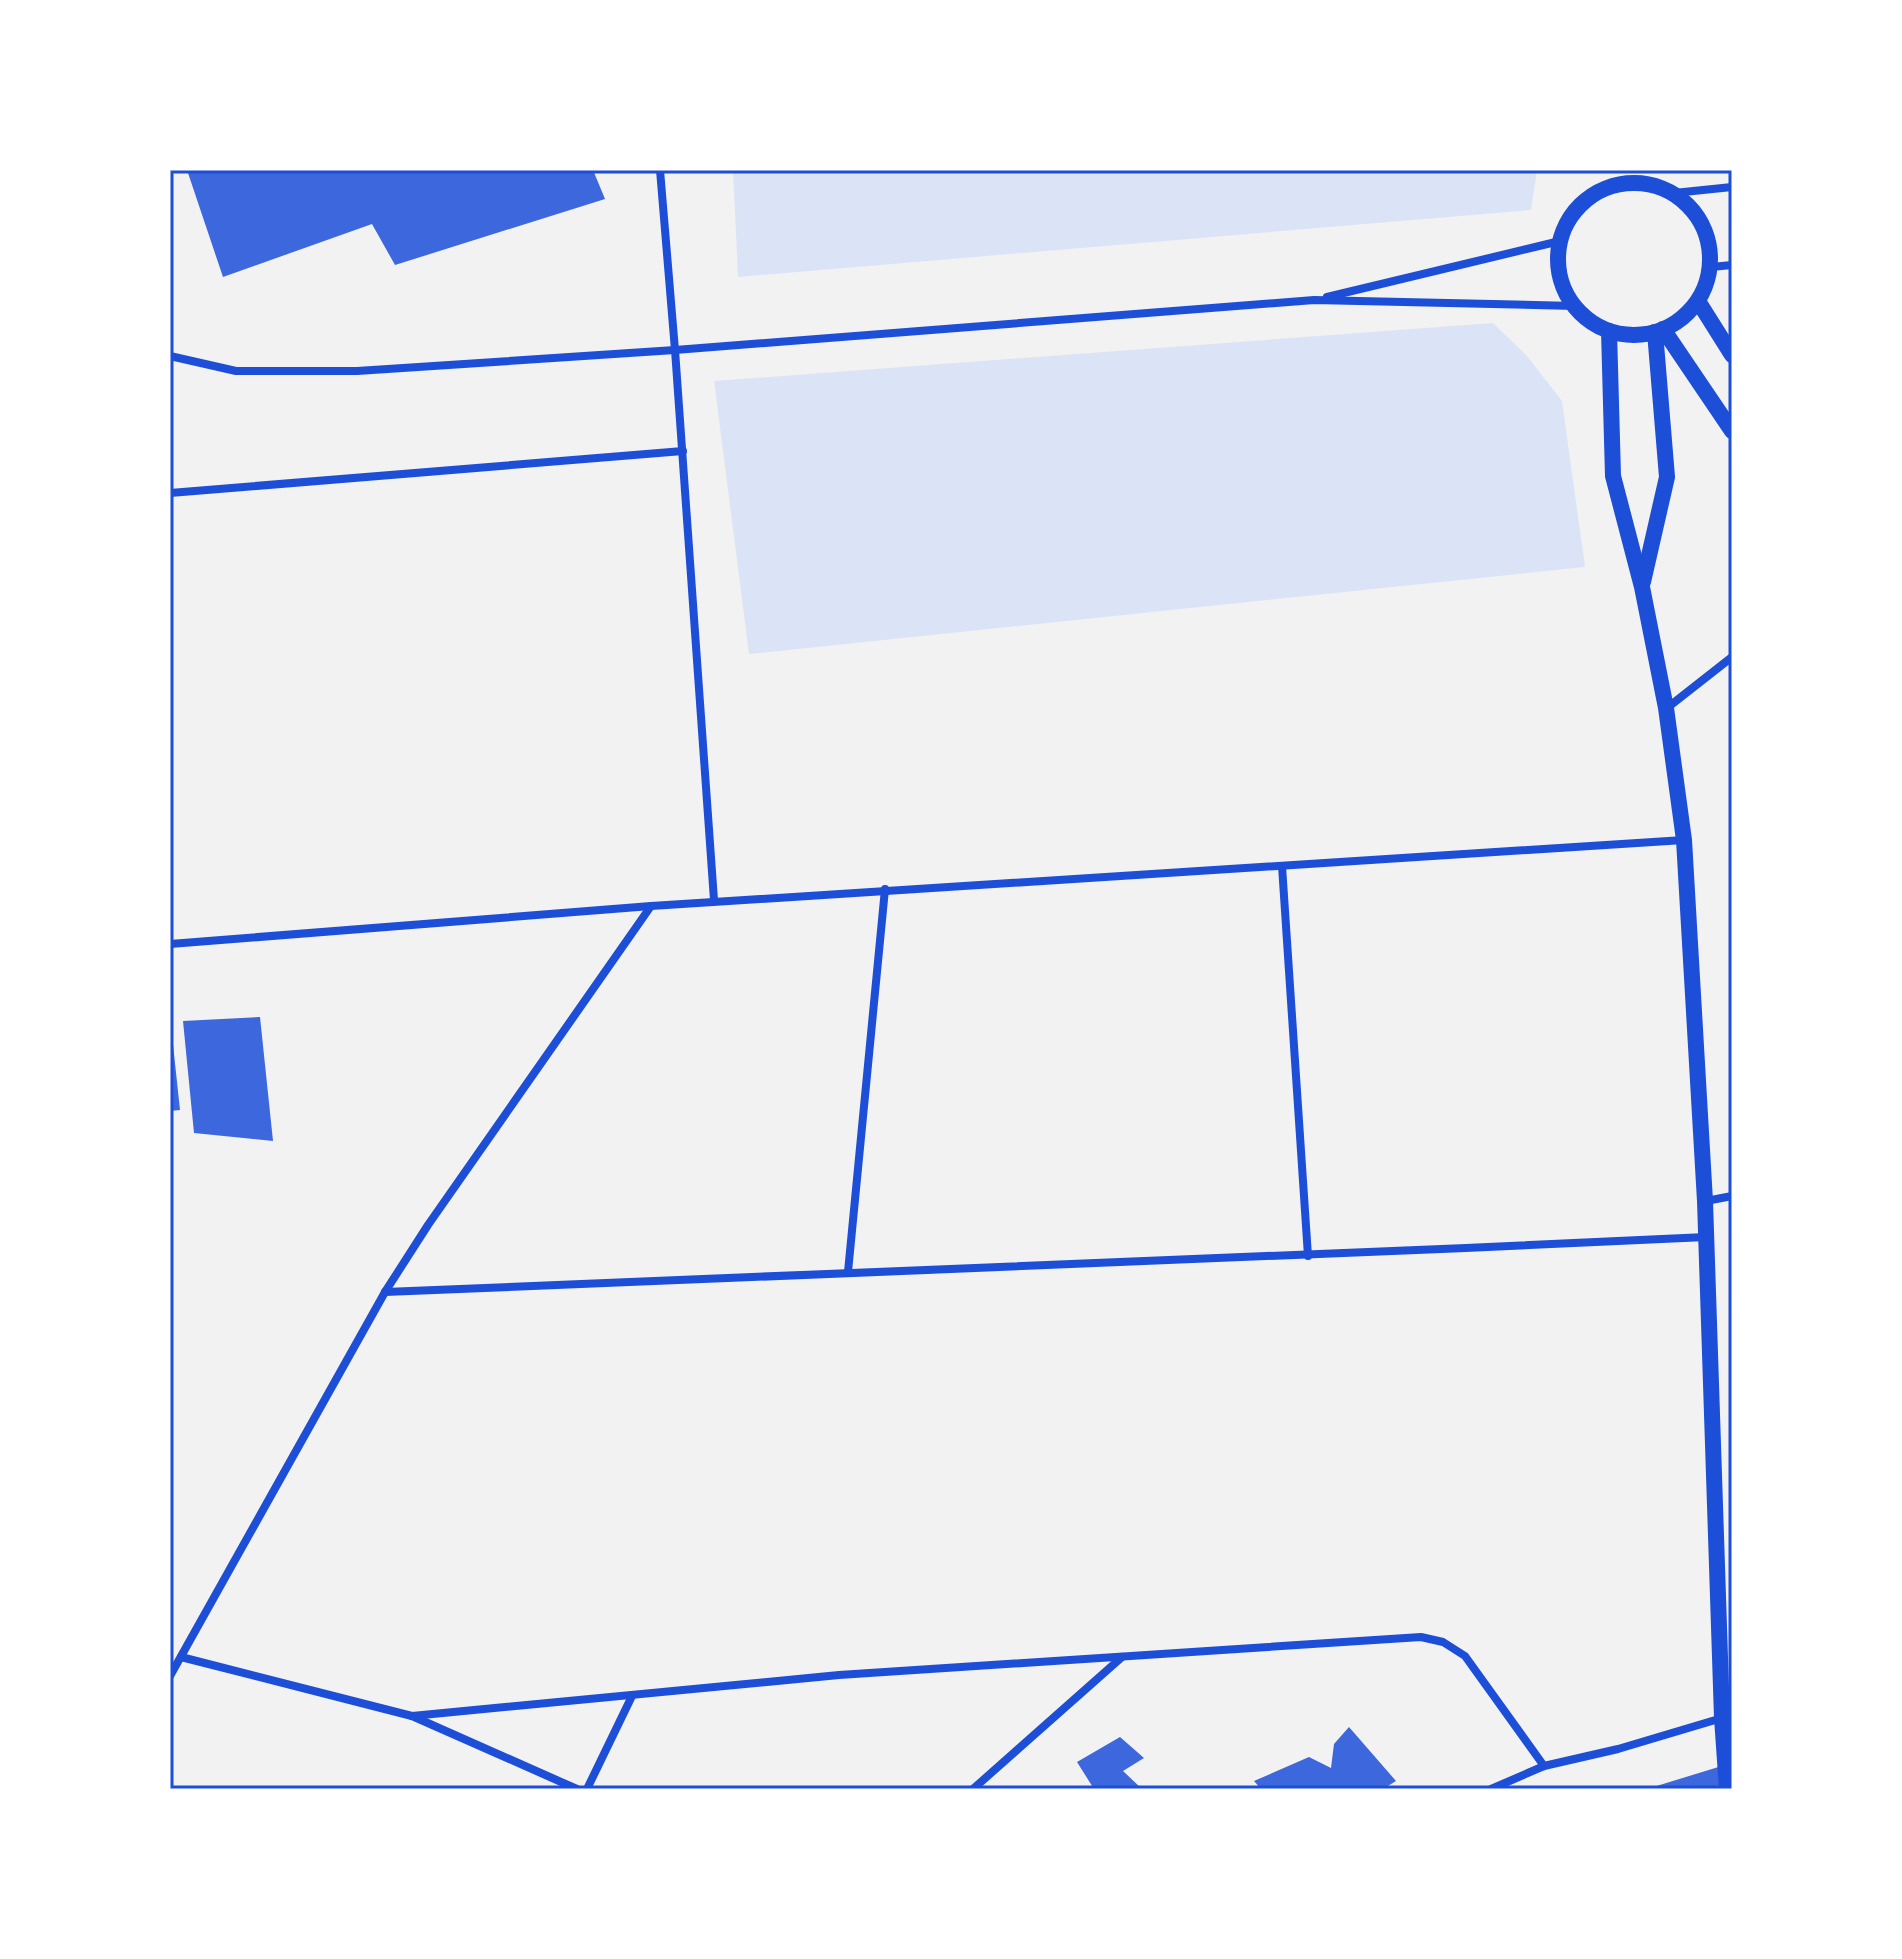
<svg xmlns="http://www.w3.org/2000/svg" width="1902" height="1959" viewBox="0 0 1902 1959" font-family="Mulish,sans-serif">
<rect width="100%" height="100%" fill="#f2f2f2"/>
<g fill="#dbe4f7">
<polygon points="733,170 1537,170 1531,210 738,277"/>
<polygon points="1493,323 1527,356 1562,401 1585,567 749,654 714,381"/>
</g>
<g fill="#3d67dc">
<polygon points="187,170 593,170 605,199 395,265 372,224 223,277"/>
<polygon points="260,1017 273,1141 194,1133 183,1021"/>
<polygon points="170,1035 172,1035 180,1110 170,1111"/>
<polygon points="1349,1727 1396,1781 1383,1789 1261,1789 1254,1781 1309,1757 1331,1768 1334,1744"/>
<polygon points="1120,1737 1144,1758 1123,1771 1142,1789 1094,1789 1077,1762"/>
<polygon points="1725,1765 1726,1789 1650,1789 1650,1788"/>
</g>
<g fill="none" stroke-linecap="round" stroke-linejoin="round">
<g stroke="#1d4ed8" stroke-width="8">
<polyline points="660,170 675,350 714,900"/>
<polyline points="1674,193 1732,187"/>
<polyline points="1711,267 1732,265"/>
<polyline points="1327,297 1560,241"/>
<polyline points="170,356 236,371 357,371 675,350 1314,300 1575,306"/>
<polyline points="170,493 683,451"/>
<polyline points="1667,708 1732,657"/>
<polyline points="1282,866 1308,1256"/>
<polyline points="170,944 651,906"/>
<polyline points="1706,1201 1732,1196"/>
<polyline points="848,1272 885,889"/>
<path d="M385,1292C826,1273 1266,1258 1706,1237"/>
<polyline points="181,1657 412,1716 577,1789"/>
<polyline points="170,1676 385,1292 428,1225 651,906 1684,840"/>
<polyline points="412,1716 839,1675 1421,1637 1443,1642 1465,1656 1544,1766"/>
<polyline points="587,1789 632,1696"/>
<polyline points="973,1789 1122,1657"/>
<polyline points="1491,1789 1544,1766 1618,1749 1722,1718 1732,1720"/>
</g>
<g stroke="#1d4ed8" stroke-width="16">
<circle cx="1634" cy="259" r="76"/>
<polyline points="1698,301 1732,355"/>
<polyline points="1663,329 1732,431"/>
<polyline points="1609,331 1613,476 1642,587 1666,708 1684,840 1705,1201 1722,1718 1727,1789"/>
<polyline points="1643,582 1667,477 1655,332"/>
</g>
</g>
<rect width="1902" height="1959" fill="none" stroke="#ffffff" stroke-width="344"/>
<rect x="172" y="172" width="1558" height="1615" fill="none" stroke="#1d4ed8" stroke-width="3"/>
</svg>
